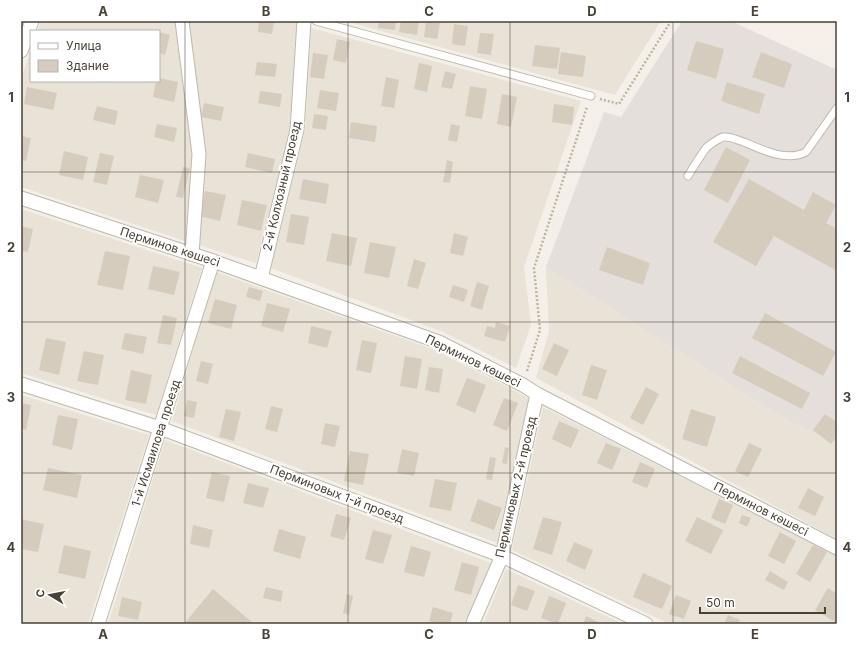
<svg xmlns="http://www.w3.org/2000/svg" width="858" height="645" viewBox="0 0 858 645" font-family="Inter,sans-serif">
<rect width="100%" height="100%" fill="#f4f0e9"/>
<g fill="#e8e2d7">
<polygon points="41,21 175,21 192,154 185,241 21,187 21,79 31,50 31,81 159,81 159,31 38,31"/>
<polygon points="189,21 297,21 290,129 256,263 198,245 205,154"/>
<polygon points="345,21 661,21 615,95"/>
<polygon points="311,28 581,101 524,267 531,325 516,368 443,332 271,268 305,131"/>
<polygon points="21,209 202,268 156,415 21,373"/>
<polygon points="546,267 783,418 837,444 837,539 536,378 549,331"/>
<polygon points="216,272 435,350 529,398 497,543 172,421"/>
<polygon points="21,395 149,435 88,624 21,624"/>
<polygon points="543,407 837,556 837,624 670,624 512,550"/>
<polygon points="165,440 491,563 465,624 108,624"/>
<polygon points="506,569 623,624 483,624"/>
</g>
<polygon fill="#e4dfda" points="682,21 731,21 837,70 837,444 783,418 546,267 604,112 621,117"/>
<g fill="#d5ccbe">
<polygon points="259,21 274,21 272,34 258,32"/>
<polygon points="379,21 396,21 395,30 378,28"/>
<polygon points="401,21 419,21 417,35 399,32"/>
<polygon points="426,21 440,23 437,39 424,37"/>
<polygon points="454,24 468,26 465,46 452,44"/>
<polygon points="159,32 170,35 165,55 159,53"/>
<polygon points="480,33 494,34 491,55 477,53"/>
<polygon points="337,39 350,42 346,63 333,60"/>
<polygon points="696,41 724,49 716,79 687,70"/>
<polygon points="535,45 560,48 557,69 532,66"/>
<polygon points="561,52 586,56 583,77 558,74"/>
<polygon points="761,52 792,64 784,88 752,77"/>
<polygon points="313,53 328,55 324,79 310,77"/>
<polygon points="257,62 277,64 275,77 255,75"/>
<polygon points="419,63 432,66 427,92 414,89"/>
<polygon points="445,71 456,74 452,89 441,87"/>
<polygon points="386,77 399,80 394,108 381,106"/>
<polygon points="159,78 178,82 174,102 153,97 156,81 159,81"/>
<polygon points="727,82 765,94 759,114 721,101"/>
<polygon points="470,86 487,89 482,119 465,116"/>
<polygon points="27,87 57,93 53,110 24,104"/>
<polygon points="320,90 339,93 336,111 317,108"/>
<polygon points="260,91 282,94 280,107 258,103"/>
<polygon points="502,94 517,97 511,127 497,124"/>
<polygon points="204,103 224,107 221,121 201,117"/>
<polygon points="554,104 574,107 572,125 552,122"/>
<polygon points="97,106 118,111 115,125 93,120"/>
<polygon points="314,114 328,116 326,130 312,128"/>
<polygon points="351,122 377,126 375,142 349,138"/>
<polygon points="157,124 177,128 174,142 154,137"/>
<polygon points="451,124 460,126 457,142 448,140"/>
<polygon points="21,136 31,138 26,161 21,160"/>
<polygon points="726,147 750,160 728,203 704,190"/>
<polygon points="64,151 88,157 83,180 59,175"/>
<polygon points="100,153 114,156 107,185 93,182"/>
<polygon points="248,153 275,159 272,173 245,167"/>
<polygon points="447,160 453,162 450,183 443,182"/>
<polygon points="183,167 190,168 183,198 176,197"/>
<polygon points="140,175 164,180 158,203 135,197"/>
<polygon points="303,179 329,184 326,204 299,199"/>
<polygon points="749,179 804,210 813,192 836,205 826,223 837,229 837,271 774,236 756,266 713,242"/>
<polygon points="205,191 226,195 220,221 199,216"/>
<polygon points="242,200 267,205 261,231 237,225"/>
<polygon points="291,214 309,217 304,245 286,242"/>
<polygon points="21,226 33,229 28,252 21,251"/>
<polygon points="332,233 357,238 351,266 326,261"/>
<polygon points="454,233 468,237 463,256 450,253"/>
<polygon points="370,242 396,247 389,278 364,273"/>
<polygon points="607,247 650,263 643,285 599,270"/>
<polygon points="105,251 130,256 123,290 97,285"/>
<polygon points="414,259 426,263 418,289 407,286"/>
<polygon points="153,266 180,272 174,295 148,289"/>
<polygon points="477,282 489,286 482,310 470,306"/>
<polygon points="453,285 468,290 464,302 449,297"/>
<polygon points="249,287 263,291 260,301 246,297"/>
<polygon points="215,299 237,305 231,329 208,323"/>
<polygon points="267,303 290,309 283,332 261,326"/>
<polygon points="765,313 836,352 823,376 752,338"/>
<polygon points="163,315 177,318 171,345 157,343"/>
<polygon points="496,322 510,326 505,342 484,336 487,326 495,328"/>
<polygon points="311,326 332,331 327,348 308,343"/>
<polygon points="125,333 147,337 143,354 121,349"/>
<polygon points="46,338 66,342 59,375 39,370"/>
<polygon points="362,340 377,343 371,373 356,370"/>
<polygon points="554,343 569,350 557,376 542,369"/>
<polygon points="84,351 104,355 98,385 77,381"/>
<polygon points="405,356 422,359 417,389 400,386"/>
<polygon points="740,356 810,393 802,409 732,373"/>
<polygon points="201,361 213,364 208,384 196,381"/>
<polygon points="591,365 607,370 597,400 582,395"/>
<polygon points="429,367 443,369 439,393 425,390"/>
<polygon points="131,370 152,375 146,404 125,400"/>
<polygon points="467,378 486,385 475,413 456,405"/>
<polygon points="646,387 659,394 643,425 630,418"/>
<polygon points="504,398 518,403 507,431 493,425"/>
<polygon points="187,400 197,402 194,418 184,416"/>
<polygon points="21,403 31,405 26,430 21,428"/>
<polygon points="271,406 283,409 277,432 265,429"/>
<polygon points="226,409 241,412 234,441 219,437"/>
<polygon points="691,409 716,417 707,447 682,439"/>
<polygon points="825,414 837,422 837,436 831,444 813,430"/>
<polygon points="58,415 78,419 72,450 52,445"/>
<polygon points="559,421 579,430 571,448 552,439"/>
<polygon points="325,423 340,426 335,447 321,444"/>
<polygon points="606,443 621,449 612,470 597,463"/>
<polygon points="749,443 762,449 748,477 735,471"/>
<polygon points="505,447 509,448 507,464 502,463"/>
<polygon points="402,449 419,453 414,476 397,473"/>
<polygon points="350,451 369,454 363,485 344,481"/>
<polygon points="490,457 496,458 492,480 486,479"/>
<polygon points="640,462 655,469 647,488 632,482"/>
<polygon points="48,468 82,475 77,498 43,490"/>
<polygon points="212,472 230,476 224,502 206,498"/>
<polygon points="435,479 457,483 451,511 429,507"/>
<polygon points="248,483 269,488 263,508 243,503"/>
<polygon points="808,488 824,497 815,516 798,508"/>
<polygon points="478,499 502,508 494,530 470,521"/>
<polygon points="719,499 733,505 725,524 711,518"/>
<polygon points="336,514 351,518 344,540 330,536"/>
<polygon points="742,515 751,518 747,527 739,523"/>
<polygon points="543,517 562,522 552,555 533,549"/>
<polygon points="697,517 723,530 711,554 685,541"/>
<polygon points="21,519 44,524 38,552 21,549"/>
<polygon points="193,525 213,530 209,548 190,544"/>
<polygon points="279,529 306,537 300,559 273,551"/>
<polygon points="373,530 392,535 383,564 365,559"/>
<polygon points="780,532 796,541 784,564 768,556"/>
<polygon points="574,542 593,550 585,570 566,561"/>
<polygon points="64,545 91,551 85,579 58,573"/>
<polygon points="813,545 827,552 810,582 796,574"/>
<polygon points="411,546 431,552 424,577 404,572"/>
<polygon points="462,562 479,567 471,595 454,590"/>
<polygon points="770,571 788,582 784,590 765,580"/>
<polygon points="643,573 672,586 662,609 633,597"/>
<polygon points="518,585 535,591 527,611 511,605"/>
<polygon points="266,587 283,591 281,602 263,598"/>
<polygon points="828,588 837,594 837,619 835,622 815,610"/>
<polygon points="213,589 254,624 184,624"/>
<polygon points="347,594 353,596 349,615 343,613"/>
<polygon points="676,595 691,601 684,619 669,614"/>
<polygon points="549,596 566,603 558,624 541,618"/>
<polygon points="122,597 142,602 138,620 118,616"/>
<polygon points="433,607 453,613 450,624 439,624 429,621"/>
<polygon points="728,615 740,620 738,624 724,624"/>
<polygon points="586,616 600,623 599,624 583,624"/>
</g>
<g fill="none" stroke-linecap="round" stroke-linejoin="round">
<defs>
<g id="service">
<polyline points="316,21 591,96"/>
<path d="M688,176C694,166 700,156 707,147C711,144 718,139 723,137C730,136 737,140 744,142C762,150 787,162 806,152L837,108"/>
</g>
<g id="minor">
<polyline points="182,21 199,154 192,254"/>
<polyline points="21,51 32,21"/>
<polyline points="21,198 213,261 439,342 523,385 537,394 837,548"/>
<polyline points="261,278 297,130 304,21"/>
<polyline points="21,384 160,428 502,556 646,624"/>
<polyline points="98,624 213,261"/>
<polyline points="473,624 474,620 502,556 537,394"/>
</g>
</defs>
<use href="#service" stroke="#bfb8ab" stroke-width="9"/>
<use href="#minor" stroke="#bfb8ab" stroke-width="15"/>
<g stroke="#c1b49d" stroke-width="2.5" stroke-dasharray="2 2" stroke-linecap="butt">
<polyline points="600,99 619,104 671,21"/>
<polyline points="527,371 540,330 534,268 587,107"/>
</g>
<use href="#service" stroke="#fff" stroke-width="7"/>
<use href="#minor" stroke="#fff" stroke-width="13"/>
</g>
<path fill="none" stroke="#484137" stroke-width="1" stroke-opacity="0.55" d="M185,21V624M348,21V624M510,21V624M673,21V624M21,172H837M21,322H837M21,473H837"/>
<g text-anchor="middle" stroke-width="4" stroke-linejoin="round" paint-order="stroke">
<g font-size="12" fill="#484137" stroke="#fff">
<text transform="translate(282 186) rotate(-77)" y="4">2-й Колхозный проезд</text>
<text transform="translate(170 247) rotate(18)" y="4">Перминов көшесі</text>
<text transform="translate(473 361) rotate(26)" y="4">Перминов көшесі</text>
<text transform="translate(156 443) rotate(-72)" y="4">1-й Исмаилова проезд</text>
<text transform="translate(516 487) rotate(-77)" y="4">Перминовых 2-й проезд</text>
<text transform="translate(337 494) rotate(21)" y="4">Перминовых 1-й проезд</text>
<text transform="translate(761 509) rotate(27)" y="4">Перминов көшесі</text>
</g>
</g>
<rect width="858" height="645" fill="none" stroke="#ffffff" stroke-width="44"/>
<rect x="30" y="30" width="130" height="52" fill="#ffffff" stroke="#b6b3af"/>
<rect x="38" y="43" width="20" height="6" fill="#ffffff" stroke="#b6b3af"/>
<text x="66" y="50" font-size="12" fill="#484137">Улица</text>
<rect x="38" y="60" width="20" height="12" fill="#d5ccbe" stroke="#b6b3af"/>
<text x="66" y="70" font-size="12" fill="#484137">Здание</text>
<g transform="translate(50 595) rotate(280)" stroke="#ffffff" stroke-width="3" paint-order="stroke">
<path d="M0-3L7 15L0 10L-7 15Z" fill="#484137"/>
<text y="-6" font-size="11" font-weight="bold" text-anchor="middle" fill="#484137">С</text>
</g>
<path d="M700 607v6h125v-6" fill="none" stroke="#484137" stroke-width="2"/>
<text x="706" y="607" font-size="12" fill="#484137" stroke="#ffffff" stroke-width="3" paint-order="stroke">50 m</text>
<rect x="22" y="22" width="814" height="601" fill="none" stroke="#484137" stroke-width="1.5"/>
<g font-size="13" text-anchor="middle" font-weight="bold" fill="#484137">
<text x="103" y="16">A</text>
<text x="266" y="16">B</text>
<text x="429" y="16">C</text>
<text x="592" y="16">D</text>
<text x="755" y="16">E</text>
<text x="11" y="102">1</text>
<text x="847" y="102">1</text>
<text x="11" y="252">2</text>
<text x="847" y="252">2</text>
<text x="11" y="402">3</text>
<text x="847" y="402">3</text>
<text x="11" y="552">4</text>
<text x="847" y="552">4</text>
<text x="103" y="639">A</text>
<text x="266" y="639">B</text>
<text x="429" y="639">C</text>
<text x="592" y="639">D</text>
<text x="755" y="639">E</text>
</g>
</svg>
